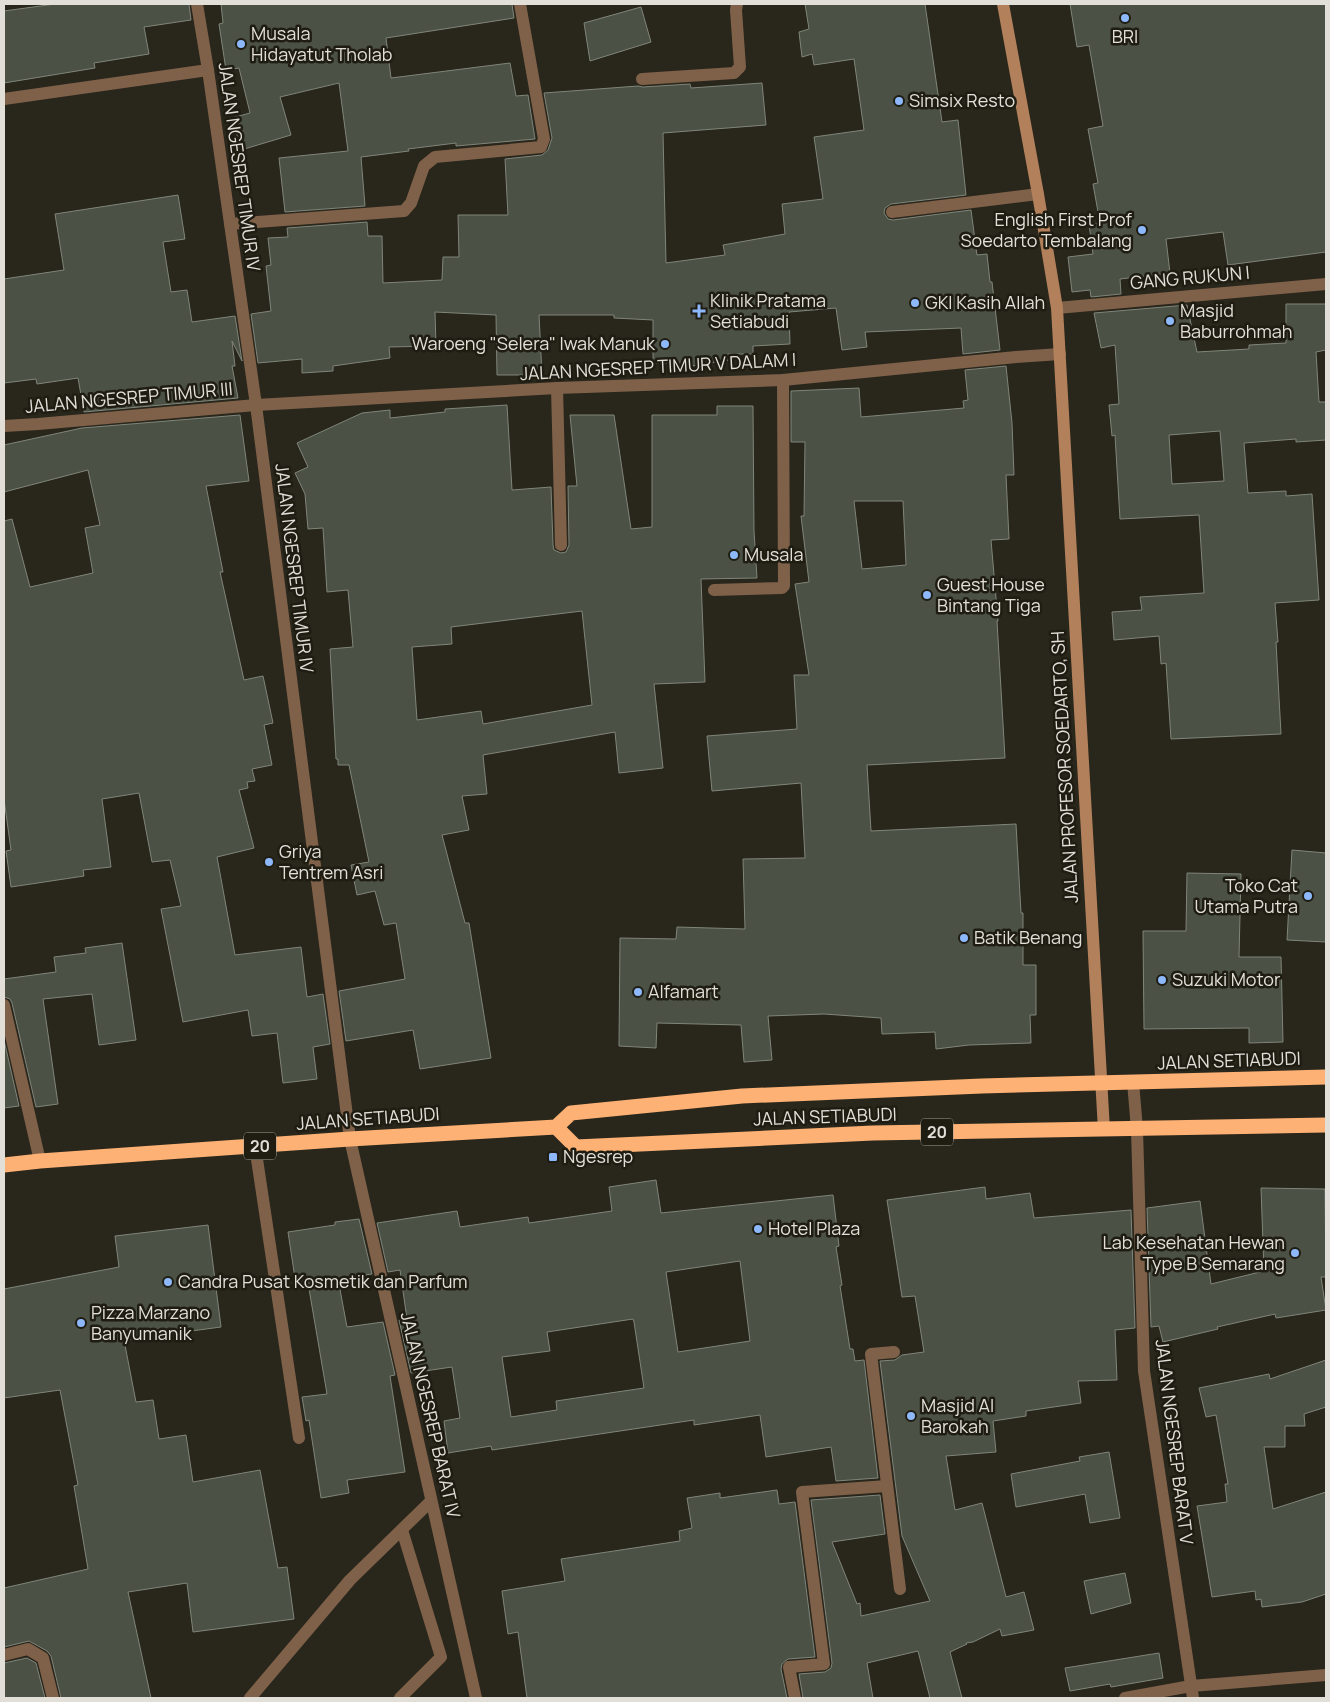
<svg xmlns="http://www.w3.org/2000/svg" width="1330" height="1702" viewBox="0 0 1330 1702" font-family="Manrope,sans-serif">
<rect width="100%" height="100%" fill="#29261c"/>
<g fill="#4c5146" stroke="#80857a" fill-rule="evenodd">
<polygon points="55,4 189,4 191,20 144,27 149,54 94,63 95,68 4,83 4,11"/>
<polygon points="221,4 512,4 514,18 386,38 391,78 510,63 516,96 528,95 535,139 456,146 456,143 408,149 409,151 361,157 365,206 285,212 279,158 348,151 339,83 280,97 291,135 241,150 232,118 250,113 239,68 226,70 219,24 223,23"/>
<polygon points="805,4 925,4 942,122 958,120 966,195 891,204 885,208 884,213 888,219 893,220 971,210 977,255 987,254 990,282 992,282 1000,350 963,354 961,328 865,332 867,347 842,350 836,308 789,312 790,344 753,346 753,354 728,354 729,360 686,367 685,363 653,363 653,320 614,318 614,315 539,315 542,375 497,375 496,315 435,312 436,346 389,347 390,358 333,366 333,371 302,373 302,359 258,363 251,314 271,311 266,266 271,265 268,238 288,237 287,228 367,222 368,236 382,236 383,283 442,280 443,257 459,257 458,215 508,215 505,159 542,155 548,150 552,138 544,93 638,86 643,87 690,84 691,88 762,83 766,125 663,133 666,263 725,255 723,245 785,234 782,204 823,199 814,137 864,130 854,59 814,65 812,54 802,57 799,32 809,29"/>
<polygon points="1070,4 1326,4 1326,252 1228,265 1223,232 1166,239 1170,273 1120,279 1121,294 1091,297 1090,290 1072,292 1068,257 1093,254 1089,224 1100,223 1093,184 1098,183 1088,129 1103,126 1089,45 1077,47"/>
<polygon points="641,7 651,42 590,61 584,23"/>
<polygon points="178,195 185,239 163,242 171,292 187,290 192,322 235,316 242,361 232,341 235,366 232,366 238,398 84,412 78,378 37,384 36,379 4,383 4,279 64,270 55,214"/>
<path d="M1286,304H1326V350L1316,352L1319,402H1326V440L1296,442V439L1244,443L1248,493L1286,491V496L1312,494L1319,600L1275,603L1278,642H1276L1281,734L1171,739L1166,663L1161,664L1159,636L1114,640L1112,612L1142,610L1140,597L1204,593L1199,515L1120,519L1115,435L1112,436L1109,405L1119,404L1115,345L1101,348L1094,313L1187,305L1197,352L1249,349V345L1286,343ZM1220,431L1224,481L1172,484L1169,435Z"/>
<path d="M1006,366L1012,423L1014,475H1006L1009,539L991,540L998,621H997L1005,758L867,765L871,831L1016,824L1021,913H1023V965H1036V1015H1030L1031,1043L969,1045L936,1049L935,1032L882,1034L881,1018L824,1014L768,1016L772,1060L744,1062L741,1025L657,1023L656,1048L619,1046L620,938L676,939L677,927L745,929L743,859L805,858L801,783L712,791L707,736L797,729L794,675H809L795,584L809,582L801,516H804L805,442H791V391L859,388L861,417L964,408L963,401L968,400L965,370ZM854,501H903L906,565L862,569Z"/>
<path d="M507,405L512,490L551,487L553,545L554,550L561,553L566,552L569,545L568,486H577L570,415H614L631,529L652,527V415H717V406H753L754,531L757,578L701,579L705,682L654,684L663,768L619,773L615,732L483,755L487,794L462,796L469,830L442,835L465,923H469L491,1058L420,1069L413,1030L346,1041L339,991L405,979L396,923L384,925L375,891L357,895L351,865L369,862L349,765H338V759H336L330,649L353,647L348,590L327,592L323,528L308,529L305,494L295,473L308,467L297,443L362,413L390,410V418L445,412V409ZM582,611L592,705L483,724L481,711L417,720L412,647L452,644L451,627Z"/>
<polygon points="240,415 249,481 206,486 223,572 220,572 244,680 263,676 273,723 264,725 272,765 252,769 255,781 247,782 248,788 239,790 254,848 217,857 235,955 301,947 307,997 323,994 330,1044 313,1047 317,1079 283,1083 277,1033 252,1036 248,1010 183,1022 161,909 181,906 170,860 152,862 139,793 102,799 111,867 83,870 84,876 11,887 6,851 11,850 4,799 4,521 12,519 30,587 93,573 85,528 100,525 88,470 4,492 4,445 82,428"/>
<polygon points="1292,850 1326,853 1326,942 1287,940"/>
<polygon points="1187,873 1241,874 1239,957 1281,957 1283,1042 1249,1043 1249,1028 1144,1029 1143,931 1186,931"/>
<polygon points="122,943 136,1040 99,1045 92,994 43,999 58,1104 36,1107 12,1003 10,999 4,997 4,979 56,972 54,957 86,953 85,948"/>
<polygon points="4,1040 19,1106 4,1108"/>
<path d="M656,1180L661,1213L833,1195L839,1246L836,1247L842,1285L840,1286L850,1349H853L855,1361L864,1360L878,1478L836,1481L831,1447L766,1457L760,1415L694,1425V1420L492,1450L491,1446L448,1453L444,1421L460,1418L452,1367L411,1373L399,1320L407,1319L400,1270L388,1272L377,1223L457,1211L460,1227L528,1217L529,1223L612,1211L609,1187ZM740,1261L750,1341L678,1352L666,1272ZM633,1319L634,1322L644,1388L556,1401L557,1410L511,1417L502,1357L550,1351L547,1332Z"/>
<polygon points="985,1187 986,1199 1030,1193 1034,1218 1131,1210 1135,1328 1115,1330 1117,1380 1078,1381 1081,1403 1026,1411 1026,1416 993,1421 996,1452 946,1456 955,1510 982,1503 1006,1597 1024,1592 1034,1630 1002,1636 1000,1629 973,1642 966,1643 967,1644 950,1652 962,1698 930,1698 918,1651 867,1663 873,1698 803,1698 799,1674 825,1672 831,1668 832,1663 811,1500 880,1495 885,1534 832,1542 857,1604 860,1603 861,1616 930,1601 902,1536 880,1361 895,1360 902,1355 924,1352 915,1296 902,1297 887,1200"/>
<polygon points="1261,1188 1325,1189 1326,1277 1321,1277 1326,1310 1276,1318 1275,1314 1217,1327 1218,1329 1163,1342 1159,1326 1151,1327 1147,1208 1200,1201 1211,1284 1264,1271"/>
<polygon points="359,1219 372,1274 338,1279 347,1327 383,1322 395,1375 390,1376 405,1472 347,1480 349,1493 321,1498 309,1420 306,1421 302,1397 327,1394 308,1283 296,1285 288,1232 335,1225 335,1222"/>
<polygon points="208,1225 221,1327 124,1340 136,1402 153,1400 159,1439 186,1435 193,1482 260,1470 278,1568 287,1567 294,1619 193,1632 187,1583 128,1592 151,1698 61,1698 51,1656 47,1651 29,1641 4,1647 4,1588 88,1569 74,1486 78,1485 60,1390 4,1398 4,1289 119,1267 115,1236"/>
<polygon points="1326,1360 1326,1407 1304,1414 1305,1426 1285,1426 1285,1447 1264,1447 1273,1509 1326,1492 1326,1594 1302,1602 1262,1607 1261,1599 1256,1600 1255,1591 1212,1597 1197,1506 1227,1502 1225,1484 1228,1484 1216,1415 1206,1417 1199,1388 1269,1374 1270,1379"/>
<polygon points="1109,1452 1120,1518 1090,1523 1085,1494 1016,1507 1011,1474 1080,1461 1079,1457"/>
<polygon points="777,1490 779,1504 795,1502 815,1657 788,1659 782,1664 781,1669 787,1698 527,1698 518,1632 508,1634 502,1591 565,1581 561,1559 680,1541 679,1531 692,1528 687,1498 720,1493 720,1498"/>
<polygon points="1125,1573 1131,1603 1091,1614 1084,1581"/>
<polygon points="1159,1653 1163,1678 1111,1687 1110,1684 1070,1691 1065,1668"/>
<polygon points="27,1658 36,1663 45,1698 4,1698 4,1663"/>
</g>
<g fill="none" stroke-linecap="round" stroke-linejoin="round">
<g stroke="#7f6149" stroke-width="12">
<polyline points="197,4 208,70 256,405 350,1139 476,1698"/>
<polyline points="642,79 734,73 740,67 736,10 737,4"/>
<polyline points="4,99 208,70"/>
<polyline points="892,212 1038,194"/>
<polyline points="230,224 404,211 411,203 424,166 435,157 541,147 544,139 520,4"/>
<polyline points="1057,308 1326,284"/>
<polyline points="557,388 561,545"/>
<polyline points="4,426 38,424 256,405 557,388 783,380 1016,357 1060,354"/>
<polyline points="714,590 782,588 784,586 783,380"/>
<polyline points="4,1005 40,1161"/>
<polyline points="1133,1082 1137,1129 1144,1371 1193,1698"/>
<polyline points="255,1146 299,1438"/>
<polyline points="894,1352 871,1354 900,1589"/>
<polyline points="4,1655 28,1649 43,1658 53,1698"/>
<polyline points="250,1698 350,1580 431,1501"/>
<polyline points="400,1698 441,1657 402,1530"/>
<polyline points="795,1698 789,1667 824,1664 802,1492 887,1486"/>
<polyline points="1125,1698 1191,1686 1326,1675"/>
</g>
<polyline stroke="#b2815b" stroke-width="12" points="1003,4 1038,194 1057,308 1104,1130"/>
<g stroke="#fdb174" stroke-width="15">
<polyline points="556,1127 576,1147 873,1133 1326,1125"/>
<polyline points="4,1165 40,1161 350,1139 556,1127 571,1113 742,1096 982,1086 1326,1077"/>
</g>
</g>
<g fill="#8db9fc" stroke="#1f1c12" stroke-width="2">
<circle cx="1125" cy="18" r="5"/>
<circle cx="241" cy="44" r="5"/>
<circle cx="899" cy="101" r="5"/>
<circle cx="1142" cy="230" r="5"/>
<circle cx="915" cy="303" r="5"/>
<path d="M696.5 303.5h5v5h5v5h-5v5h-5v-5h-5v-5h5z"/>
<circle cx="1170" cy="321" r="5"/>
<circle cx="665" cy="344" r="5"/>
<circle cx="734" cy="555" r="5"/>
<circle cx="927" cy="595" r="5"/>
<circle cx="269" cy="862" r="5"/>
<circle cx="1308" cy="896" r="5"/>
<circle cx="964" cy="938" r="5"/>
<circle cx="1162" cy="980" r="5"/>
<circle cx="638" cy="992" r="5"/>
<rect x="548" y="1152" width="10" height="10" rx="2.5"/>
<circle cx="758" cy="1229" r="5"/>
<circle cx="1295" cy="1253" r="5"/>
<circle cx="168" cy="1282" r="5"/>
<circle cx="81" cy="1323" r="5"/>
<circle cx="911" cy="1416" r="5"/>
</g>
<g text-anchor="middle" stroke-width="5" stroke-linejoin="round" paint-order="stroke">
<g fill="#1f1c12" stroke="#a7a49d" stroke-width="1">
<rect x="921" y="1118.5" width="32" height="27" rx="4"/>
<rect x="244" y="1132.5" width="32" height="27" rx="4"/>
</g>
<g font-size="16" font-weight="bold" fill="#e1dfd8">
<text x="937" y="1138">20</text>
<text x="260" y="1152">20</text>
</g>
<g font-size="18" fill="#e1dfd8" stroke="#1f1c12" text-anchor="start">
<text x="251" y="40">Musala<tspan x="251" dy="21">Hidayatut Tholab</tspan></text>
<text x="1125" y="43" text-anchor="middle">BRI</text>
<text x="909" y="107">Simsix Resto</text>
<text x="1132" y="226" text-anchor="end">English First Prof<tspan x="1132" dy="21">Soedarto Tembalang</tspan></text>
<text x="710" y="307">Klinik Pratama<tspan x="710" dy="21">Setiabudi</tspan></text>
<text x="925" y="309">GKI Kasih Allah</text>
<text x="1180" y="317">Masjid<tspan x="1180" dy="21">Baburrohmah</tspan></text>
<text x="655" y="350" text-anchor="end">Waroeng "Selera" Iwak Manuk</text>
<text x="744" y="561">Musala</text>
<text x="937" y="591">Guest House<tspan x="937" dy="21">Bintang Tiga</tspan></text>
<text x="279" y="858">Griya<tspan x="279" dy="21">Tentrem Asri</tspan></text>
<text x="1298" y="892" text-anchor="end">Toko Cat<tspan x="1298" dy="21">Utama Putra</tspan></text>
<text x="974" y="944">Batik Benang</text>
<text x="1172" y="986">Suzuki Motor</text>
<text x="648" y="998">Alfamart</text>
<text x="563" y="1163">Ngesrep</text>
<text x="768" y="1235">Hotel Plaza</text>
<text x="1285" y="1249" text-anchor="end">Lab Kesehatan Hewan<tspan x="1285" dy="21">Type B Semarang</tspan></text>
<text x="178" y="1288">Candra Pusat Kosmetik dan Parfum</text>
<text x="91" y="1319">Pizza Marzano<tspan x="91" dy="21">Banyumanik</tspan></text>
<text x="921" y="1412">Masjid Al<tspan x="921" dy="21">Barokah</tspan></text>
</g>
<g font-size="18" fill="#e1dfd8" stroke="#1f1c12">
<text transform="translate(239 167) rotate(82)" y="6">JALAN NGESREP TIMUR IV</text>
<text transform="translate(1190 278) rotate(-5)" y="6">GANG RUKUN I</text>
<text transform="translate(658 367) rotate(-3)" y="6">JALAN NGESREP TIMUR V DALAM I</text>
<text transform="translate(129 398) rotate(-5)" y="6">JALAN NGESREP TIMUR III</text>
<text transform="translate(294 568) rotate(83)" y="6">JALAN NGESREP TIMUR IV</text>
<text transform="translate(1065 767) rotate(-93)" y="6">JALAN PROFESOR SOEDARTO, SH</text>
<text transform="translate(1229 1061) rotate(-2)" y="6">JALAN SETIABUDI</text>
<text transform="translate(825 1117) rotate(-2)" y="6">JALAN SETIABUDI</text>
<text transform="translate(368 1119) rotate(-4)" y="6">JALAN SETIABUDI</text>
<text transform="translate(430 1415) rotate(77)" y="6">JALAN NGESREP BARAT IV</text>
<text transform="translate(1174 1442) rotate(83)" y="6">JALAN NGESREP BARAT V</text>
</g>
</g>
<rect width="1330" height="1702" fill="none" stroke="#e1dfd8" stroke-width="10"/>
</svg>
